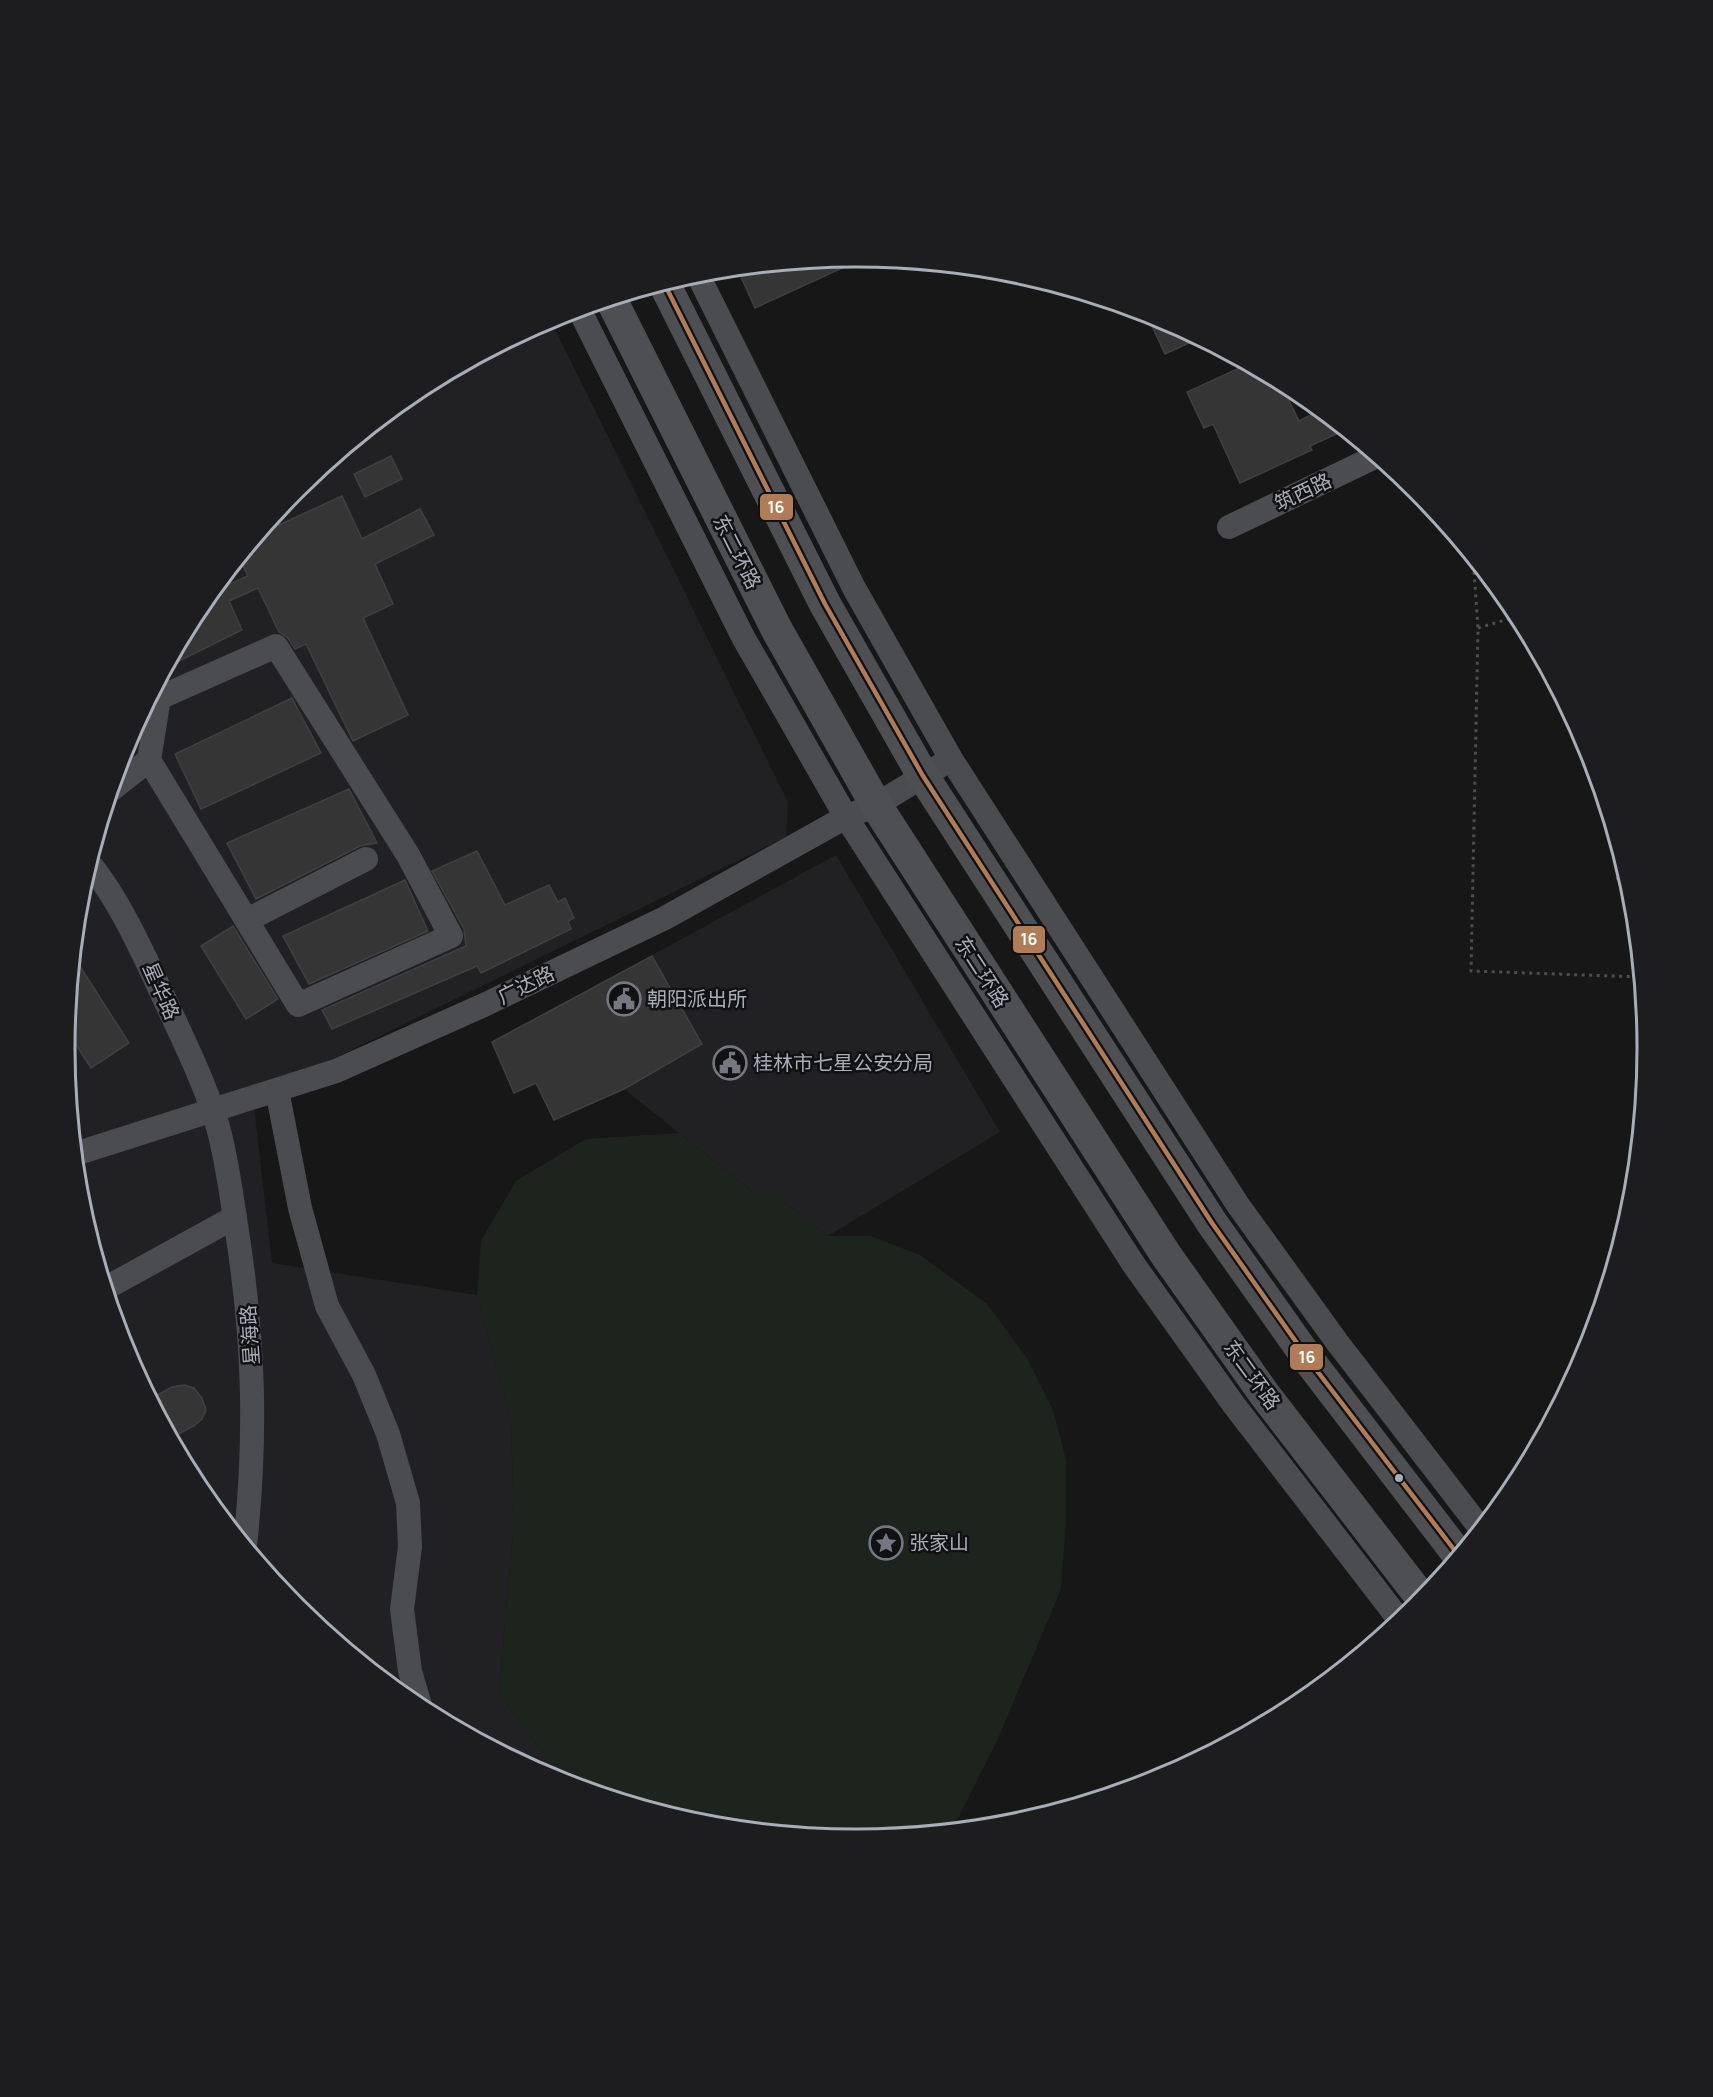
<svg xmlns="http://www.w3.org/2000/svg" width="1713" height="2097" viewBox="0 0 1713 2097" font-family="Manrope,'Noto Sans SC',sans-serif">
<rect width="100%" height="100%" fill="#171717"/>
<g fill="#212123">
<polygon points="550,319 788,802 786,837 253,1098 272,1263 477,1295 511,1421 514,1522 499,1694 566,1784 553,1780 416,1707 296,1608 198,1488 125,1351 80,1203 65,1048 80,894 125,745 198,608 297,488 417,390"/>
<polygon points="836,855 1000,1132 828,1236 771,1192 753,1192 624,1089 554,1120 536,1083 514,1093 492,1042"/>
</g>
<polygon fill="#1d241e" points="679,1133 753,1192 771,1192 828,1236 870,1236 920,1255 987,1304 1027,1358 1053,1410 1066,1460 1066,1522 1061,1589 997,1741 958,1818 944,1832 856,1840 702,1825 566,1784 499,1694 514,1522 511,1421 477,1295 481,1241 516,1181 586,1139"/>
<g fill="#353536" stroke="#3f4043" stroke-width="1.5">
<polygon points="857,256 862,259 755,308 737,268"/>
<polygon points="1146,313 1160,317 1200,338 1165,354"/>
<polygon points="1248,364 1291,387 1284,390 1299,421 1321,410 1345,430 1310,446 1312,450 1240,483 1213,424 1204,428 1187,392"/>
<polygon points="391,456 402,479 365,497 354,474"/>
<polygon points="342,496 362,539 420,509 434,535 375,564 393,604 363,618 408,715 353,741 306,644 295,649 288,638 279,632 258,588 229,601 242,630 167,667 198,608 211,592 248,576 239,558 259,534"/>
<polygon points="292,698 321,753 201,809 175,754"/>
<polygon points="349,789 377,843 360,846 256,899 227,843"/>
<polygon points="477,851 505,905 549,885 558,902 565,898 574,918 568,921 571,929 481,973 477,966 332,1029 322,1010 466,946 464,929 432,871"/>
<polygon points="405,880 428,931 309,984 283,936"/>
<polygon points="233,926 278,999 246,1019 201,946"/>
<polygon points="652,956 702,1044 624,1089 554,1120 536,1083 514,1093 492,1042"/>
<polygon points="74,957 129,1043 91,1068 66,1029"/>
<polygon points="184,1385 194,1388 202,1398 206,1410 202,1419 194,1426 171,1438 150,1399 172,1387"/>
</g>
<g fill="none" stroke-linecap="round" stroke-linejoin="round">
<g stroke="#4d4e52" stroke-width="3" stroke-dasharray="3 4.5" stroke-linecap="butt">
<polyline points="1473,557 1478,628 1471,971 1641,977"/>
<polyline points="1478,628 1519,616"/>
<polyline points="1617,877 1626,899 1635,910"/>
</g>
<g stroke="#4b4c50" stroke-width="24">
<polyline points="697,273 854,588 951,759 1238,1205 1337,1342 1481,1529"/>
<polyline points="579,309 743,637 846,817 1134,1265 1234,1405 1401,1622"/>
<polyline points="1229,527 1377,456"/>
<polyline points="112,789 149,760 159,698 276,646 408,855 451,936 298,1005 149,760"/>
<path d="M89,863C119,899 144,955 164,998C183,1039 205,1083 218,1127C227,1160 231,1193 236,1225C254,1338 257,1433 245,1546"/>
<polyline points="247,920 366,859"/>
<polyline points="277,1090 300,1208 327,1306 364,1375 388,1434 408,1503 410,1547 402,1609 410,1671 421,1709"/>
<polyline points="75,1154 336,1071 484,1005 665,918 846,817 876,805 951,759"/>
<polyline points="106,1288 235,1217"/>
</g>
<g stroke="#4d4f52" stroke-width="32">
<polyline points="664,283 825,604 923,776 1212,1223 1311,1363 1459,1556"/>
<polyline points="611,299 777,630 876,805 1166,1255 1265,1395 1423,1600"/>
</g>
<defs>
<polyline id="bus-1" points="664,283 825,604 923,776 1212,1223 1311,1363 1459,1556"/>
</defs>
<use href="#bus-1" stroke="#111113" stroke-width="9"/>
<use href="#bus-1" stroke="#b07c57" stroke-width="4.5"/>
</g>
<defs>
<symbol id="civic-ring" viewBox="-11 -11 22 22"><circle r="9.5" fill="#111113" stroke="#757880" stroke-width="1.5"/><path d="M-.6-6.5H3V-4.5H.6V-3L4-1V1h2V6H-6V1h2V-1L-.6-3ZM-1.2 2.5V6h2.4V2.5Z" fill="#757880"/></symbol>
<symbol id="sight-ring" viewBox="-11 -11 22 22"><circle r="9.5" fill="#111113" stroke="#757880" stroke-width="1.5"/><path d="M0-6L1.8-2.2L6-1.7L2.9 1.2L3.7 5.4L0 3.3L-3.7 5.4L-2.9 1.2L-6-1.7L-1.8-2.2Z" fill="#757880"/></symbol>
</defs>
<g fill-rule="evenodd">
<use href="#civic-ring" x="605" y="980" width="38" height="38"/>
<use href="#civic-ring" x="711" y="1044" width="38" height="38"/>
<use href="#sight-ring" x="867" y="1524" width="38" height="38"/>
</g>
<circle fill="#a8adb8" stroke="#111113" stroke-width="2" cx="1399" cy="1478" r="5"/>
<g text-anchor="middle" stroke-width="5" stroke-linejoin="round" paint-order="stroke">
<g font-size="20" fill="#a8adb8" stroke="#111113">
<text transform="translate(1303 492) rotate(-25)" y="7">筑西路</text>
<text transform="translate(737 552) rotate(63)" y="7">东二环路</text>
<text transform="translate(982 972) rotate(57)" y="7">东二环路</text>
<text transform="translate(526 985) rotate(-26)" y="7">广达路</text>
<text transform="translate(161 991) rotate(66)" y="7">星华路</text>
<text transform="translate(250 1335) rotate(-94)" y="7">星海路</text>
<text transform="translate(1252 1375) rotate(54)" y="7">东二环路</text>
</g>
<g font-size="20" fill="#a8adb8" stroke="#111113" text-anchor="start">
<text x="647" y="1006">朝阳派出所</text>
<text x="753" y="1070">桂林市七星公安分局</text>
<text x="909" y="1550">张家山</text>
</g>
</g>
<path d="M0 0H1713V2097H0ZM75 1048a781 781 0 1 1 1562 0a781 781 0 1 1-1562 0Z" fill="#1d1d20" fill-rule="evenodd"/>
<path fill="none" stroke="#a8adb8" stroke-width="3" d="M75 1048a781 781 0 1 1 1562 0a781 781 0 1 1-1562 0Z"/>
<g stroke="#111113" stroke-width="2">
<rect x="759" y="493" width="35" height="28" rx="6" fill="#b07c57"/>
<rect x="1012" y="925" width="34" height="29" rx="6" fill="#b07c57"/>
<rect x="1289" y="1343" width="35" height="28" rx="6" fill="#b07c57"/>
</g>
<g font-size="16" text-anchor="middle" font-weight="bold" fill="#fff">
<text x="776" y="513">16</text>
<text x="1029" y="945">16</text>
<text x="1307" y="1363">16</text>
</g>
</svg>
